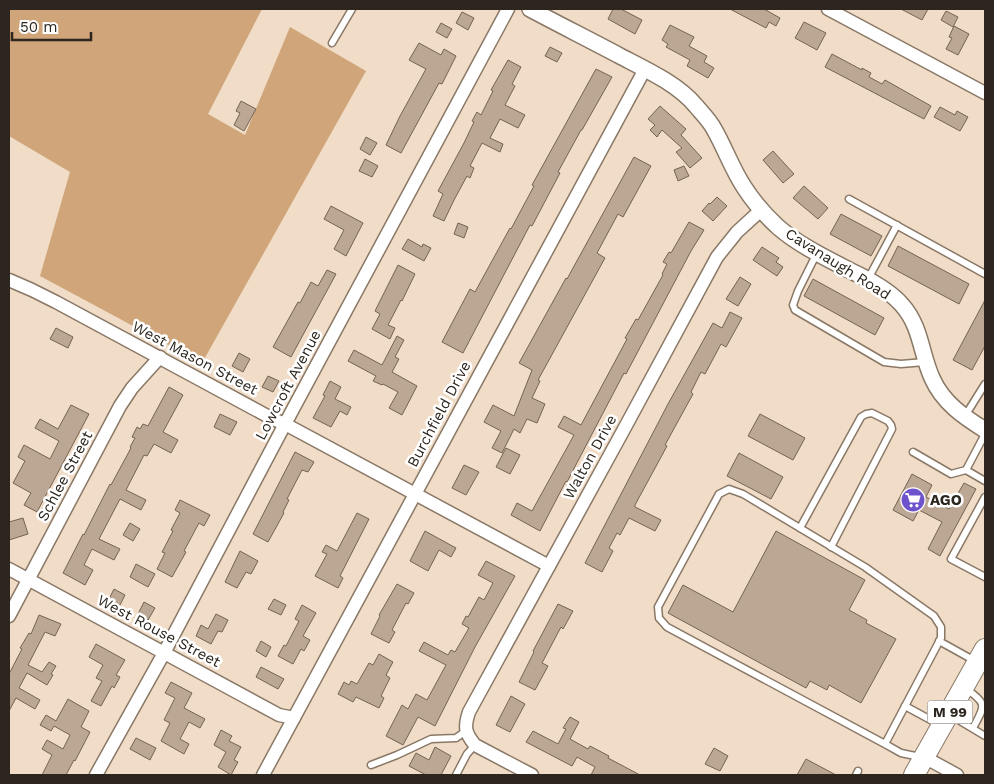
<svg xmlns="http://www.w3.org/2000/svg" width="994" height="784" viewBox="0 0 994 784" font-family="'Work Sans',sans-serif">
<rect width="100%" height="100%" fill="#f0dcc7"/>
<polygon fill="#cfa579" points="9,9 262,9 208,114 245,135 290,27 366,71 202,363 40,276 70,172 9,136"/>
<g fill="#bba794" stroke="#756351">
<polygon points="613,9 621,9 642,20 635,34 608,19"/>
<polygon points="730,9 764,9 780,18 776,26 769,22 766,28"/>
<polygon points="901,9 928,9 922,20"/>
<polygon points="946,11 958,17 953,27 941,20"/>
<polygon points="462,12 474,18 468,30 456,23"/>
<polygon points="804,22 826,33 817,50 795,38"/>
<polygon points="441,23 452,29 447,38 436,32"/>
<polygon points="670,25 694,37 689,46 707,56 704,62 714,68 708,78 687,66 690,60 666,47 668,44 662,40"/>
<polygon points="954,26 969,34 958,55 946,49 952,38 949,37"/>
<polygon points="419,43 441,55 444,49 456,56 442,84 439,83 401,153 386,145 400,116 426,69 409,60"/>
<polygon points="550,47 562,53 557,62 545,56"/>
<polygon points="832,54 862,70 862,68 871,73 869,77 882,84 885,80 931,106 924,119 825,67"/>
<polygon points="508,60 521,67 512,84 515,86 505,105 525,115 518,128 500,119 490,138 503,144 500,152 482,143 470,166 474,168 470,178 467,176 454,200 444,221 433,216 443,194 438,191 464,143 474,122 472,121 477,112 481,115 493,91 491,90"/>
<polygon points="596,69 612,77 582,130 581,130 558,172 560,173 532,226 530,225 463,353 442,342 470,289 475,292 510,228 511,229 534,186 532,185"/>
<polygon points="241,101 256,109 244,131 234,125 240,113 236,111"/>
<polygon points="660,106 686,129 681,135 702,158 690,168 676,152 682,148 662,130 657,137 650,130 655,125 648,119"/>
<polygon points="940,107 955,115 957,111 968,117 960,131 934,117"/>
<polygon points="366,137 377,143 370,155 360,149"/>
<polygon points="773,151 794,174 783,183 763,160"/>
<polygon points="634,157 651,166 623,217 618,214 597,253 605,258 538,380 540,381 532,398 545,404 537,423 527,419 520,433 514,429 502,453 492,448 501,431 484,422 493,405 514,416 532,370 519,363 566,278 567,279"/>
<polygon points="365,159 378,166 372,177 359,171"/>
<polygon points="684,166 689,176 678,181 674,170"/>
<polygon points="804,186 828,208 818,219 793,198"/>
<polygon points="717,197 727,206 713,221 702,211 709,203 710,204"/>
<polygon points="331,206 363,223 346,256 334,249 344,230 324,219"/>
<polygon points="841,214 882,236 871,256 830,234"/>
<polygon points="689,222 704,230 691,251 626,374 624,373 580,457 567,482 566,481 540,531 511,515 517,503 532,511 574,435 558,427 564,416 581,425 627,339 625,338 636,319 638,320 663,275 662,274 667,264 663,262 669,252 671,253"/>
<polygon points="458,223 468,227 464,238 454,234"/>
<polygon points="408,239 422,247 423,244 431,248 424,261 402,249"/>
<polygon points="898,246 969,284 959,304 888,266"/>
<polygon points="762,247 779,258 776,262 783,267 777,276 753,260"/>
<polygon points="398,265 415,274 402,301 401,300 388,325 395,328 390,339 372,329 380,314 375,311"/>
<polygon points="327,270 336,274 291,357 273,347 298,302 300,303 311,282 318,286"/>
<polygon points="740,277 751,284 738,306 726,299"/>
<polygon points="813,279 884,318 875,335 804,296"/>
<polygon points="985,300 985,346 972,370 953,360"/>
<polygon points="730,312 742,318 726,347 721,344 705,374 701,372 691,392 693,394 665,445 667,446 635,505 635,507 661,520 655,531 629,518 620,535 617,533 609,548 613,551 602,572 585,563 668,404 713,323 722,328"/>
<polygon points="56,328 73,337 68,348 50,339"/>
<polygon points="397,336 404,340 395,357 399,359 392,372 417,386 402,415 389,408 398,392 383,384 382,385 373,381 376,376 348,361 354,350 382,365"/>
<polygon points="239,353 250,359 243,372 232,366"/>
<polygon points="268,376 279,381 273,392 262,387"/>
<polygon points="330,381 341,387 335,399 351,407 347,415 340,411 331,427 313,418 325,396 323,395"/>
<polygon points="169,387 183,395 163,432 178,440 171,453 154,444 147,456 144,455 126,490 146,500 141,510 120,499 99,539 120,549 114,560 92,549 84,565 93,570 85,585 63,573 83,534 84,535 110,484 111,485 131,448 130,447 135,438 132,437 137,427 140,429 143,424 148,426"/>
<polygon points="71,405 89,414 37,512 24,505 31,493 13,483 25,461 18,457 24,445 50,459 59,441 35,428 40,419 58,429"/>
<polygon points="220,414 237,422 230,435 214,427"/>
<polygon points="760,414 805,438 793,460 748,436"/>
<polygon points="506,448 520,455 510,474 496,467"/>
<polygon points="295,452 314,462 308,472 302,470 287,499 289,500 283,512 284,513 268,542 253,534"/>
<polygon points="739,453 783,477 771,499 727,476"/>
<polygon points="464,465 479,472 466,495 452,488"/>
<polygon points="912,474 932,485 926,497 949,509 964,483 976,489 940,556 928,549 942,522 919,510 913,521 893,510"/>
<polygon points="180,500 210,515 204,526 199,523 184,551 186,552 172,577 157,569 165,553 162,552 173,531 171,530 180,513 175,510"/>
<polygon points="357,513 369,519 340,576 343,578 338,588 315,576 327,554 322,552 326,545 337,551"/>
<polygon points="23,518 28,534 9,540 9,522"/>
<polygon points="130,523 140,529 133,541 123,535"/>
<polygon points="425,531 456,548 451,557 439,550 428,571 410,561"/>
<polygon points="776,531 865,580 849,610 867,620 866,623 896,639 861,703 829,685 827,690 810,681 806,688 668,613 683,585 733,612"/>
<polygon points="240,551 258,561 251,574 246,572 237,588 225,582"/>
<polygon points="486,561 515,576 475,647 435,726 418,717 403,745 386,736 402,705 408,709 416,694 427,700 446,665 419,651 424,642 448,655 451,650 455,652 469,628 462,624 466,616 468,617 479,597 484,600 493,583 478,575"/>
<polygon points="136,564 155,574 148,587 130,577"/>
<polygon points="397,584 414,593 408,604 406,603 392,630 395,632 389,643 371,634 380,616 379,615"/>
<polygon points="114,589 125,595 120,605 109,599"/>
<polygon points="274,599 286,605 281,615 268,609"/>
<polygon points="144,602 155,608 148,620 138,614"/>
<polygon points="558,604 573,611 563,629 561,627 542,663 548,666 535,690 519,682 534,652 533,651"/>
<polygon points="302,605 316,613 303,636 310,640 304,651 301,649 293,664 278,656 284,645 286,646 299,621 295,619"/>
<polygon points="216,614 228,620 222,632 218,631 211,644 196,636 201,625 208,629"/>
<polygon points="39,615 61,624 55,636 45,632 28,665 42,672 49,662 56,666 51,674 53,675 47,685 27,673 19,688 40,700 35,709 16,698 9,711 9,674 22,649 20,648 29,633 31,634"/>
<polygon points="261,641 271,647 266,657 256,651"/>
<polygon points="96,644 125,660 116,675 120,677 114,688 112,686 101,706 91,701 102,681 96,678 103,665 89,657"/>
<polygon points="379,654 393,662 386,675 390,678 381,696 384,698 379,708 356,697 353,702 338,694 344,682 349,685 351,681 357,684 369,663 373,665"/>
<polygon points="261,667 284,679 278,689 256,677"/>
<polygon points="171,682 192,693 184,708 205,719 200,728 189,722 180,739 189,744 184,754 161,741 170,723 164,720 175,698 165,693"/>
<polygon points="511,696 525,704 510,732 496,725"/>
<polygon points="68,699 89,711 81,727 90,732 75,761 74,760 66,775 42,775 52,755 42,749 47,740 63,749 70,735 54,726 51,731 40,725 46,715 56,721"/>
<polygon points="570,717 579,722 570,739 588,749 590,746 609,756 608,758 640,775 591,775 595,767 577,757 572,766 526,742 533,731 558,744 566,729 563,728"/>
<polygon points="221,730 232,736 229,741 241,747 234,760 238,762 231,775 218,767 226,752 214,745"/>
<polygon points="136,738 156,748 150,760 130,749"/>
<polygon points="435,747 451,756 441,775 426,775 409,766 416,753 429,760"/>
<polygon points="714,748 728,756 720,771 705,764"/>
<polygon points="806,759 836,775 797,775"/>
</g>
<g fill="none" stroke-linecap="round" stroke-linejoin="round">
<defs>
<g id="service">
<polyline points="332,43 352,9"/>
<polyline points="849,199 985,274"/>
<polyline points="817,253 798,291 793,305 795,310 884,362 901,364 925,362"/>
<polyline points="868,279 897,225"/>
<polyline points="965,416 985,384"/>
<polyline points="985,434 966,470 985,481"/>
<polyline points="913,452 951,474 966,470"/>
<polyline points="985,497 951,559 985,577"/>
<polyline points="800,528 861,417 866,414 872,413 888,421 891,425 892,429 831,547"/>
<polyline points="939,641 975,661"/>
<path d="M966,689C989,704 984,707 973,728"/>
<polyline points="905,706 940,725"/>
<polyline points="950,715 985,736"/>
<polyline points="885,744 941,638 941,627 934,616 865,567 743,494 729,489 719,494 658,607 659,618 667,627 885,744 901,753 920,757"/>
<polyline points="371,765 397,755 431,739 456,738 466,731"/>
<polyline points="456,775 467,754 475,745"/>
<polyline points="856,775 858,771"/>
</g>
<g id="minor">
<polyline points="828,9 985,93"/>
<polyline points="9,280 32,290 56,302 273,419 285,424 549,566"/>
<polyline points="9,569 279,715 294,718"/>
<polyline points="9,616 120,406 132,388 160,357"/>
<polyline points="924,757 957,775"/>
<polyline points="96,775 164,653 285,424 508,9"/>
<polyline points="263,775 645,69"/>
<path d="M532,775L475,745C465,733 464,727 469,712L623,431L717,257L737,232L761,210"/>
</g>
<path id="tertiary" d="M530,9C560,25 590,40 620,56C645,69 678,84 696,106C702,113 710,121 714,129C725,148 732,169 744,187C753,201 765,215 778,227C801,247 832,261 859,275C875,283 891,292 902,305C921,326 921,354 932,378C943,403 964,417 985,430"/>
<polyline id="primary" points="914,775 985,649"/>
</defs>
<use href="#service" stroke="#8a7866" stroke-width="9"/>
<use href="#minor" stroke="#8a7866" stroke-width="15"/>
<use href="#tertiary" stroke="#8a7866" stroke-width="18"/>
<use href="#primary" stroke="#8a7866" stroke-width="22"/>
<use href="#service" stroke="#fff" stroke-width="6"/>
<use href="#minor" stroke="#fff" stroke-width="12"/>
<use href="#tertiary" stroke="#fff" stroke-width="15"/>
<use href="#primary" stroke="#fff" stroke-width="20"/>
</g>
<defs>
<symbol id="supermarket-disc" viewBox="-11 -11 22 22"><circle r="9.5" fill="#6e53cd" stroke="#fff"/><path d="M-6-5.5h2.5l.6 2H6L4.5 2H-2.5L-4.4-4H-6ZM-1.5 3.2a1.3 1.3 0 1 0 .1 0ZM3 3.2a1.3 1.3 0 1 0 .1 0Z" fill="#fff"/></symbol>
</defs>
<g fill-rule="evenodd">
<use href="#supermarket-disc" x="899" y="486" width="28" height="28"/>
</g>
<g text-anchor="middle" stroke-width="5" stroke-linejoin="round" paint-order="stroke">
<rect fill="#fff" stroke="#6c6762" stroke-width="1" x="927.5" y="700.5" width="45" height="23" rx="4"/>
<g font-size="14" font-weight="bold" fill="#2d261e">
<text x="950" y="717">M 99</text>
</g>
<g font-size="15" fill="#2d261e" stroke="#fff">
<text transform="translate(838 264) rotate(32)" y="5">Cavanaugh Road</text>
<text transform="translate(195 358) rotate(28)" y="5">West Mason Street</text>
<text transform="translate(288 385) rotate(-62)" y="5">Lowcroft Avenue</text>
<text transform="translate(439 414) rotate(-62)" y="5">Burchfield Drive</text>
<text transform="translate(590 457) rotate(-61)" y="5">Walton Drive</text>
<text transform="translate(65 476) rotate(-62)" y="5">Schlee Street</text>
<text transform="translate(159 631) rotate(28)" y="5">West Rouse Street</text>
</g>
<g font-size="15" font-weight="bold" fill="#2d261e" stroke="#fff" text-anchor="start">
<text x="930" y="505">AGO</text>
</g>
</g>
<rect width="994" height="784" fill="none" stroke="#2d261e" stroke-width="20"/>
<path d="M12 32v8h79v-8" fill="none" stroke="#2d261e" stroke-width="2.5"/>
<text x="20" y="32" font-size="15" fill="#2d261e" stroke="#ffffff" stroke-width="4" paint-order="stroke">50 m</text>
</svg>
